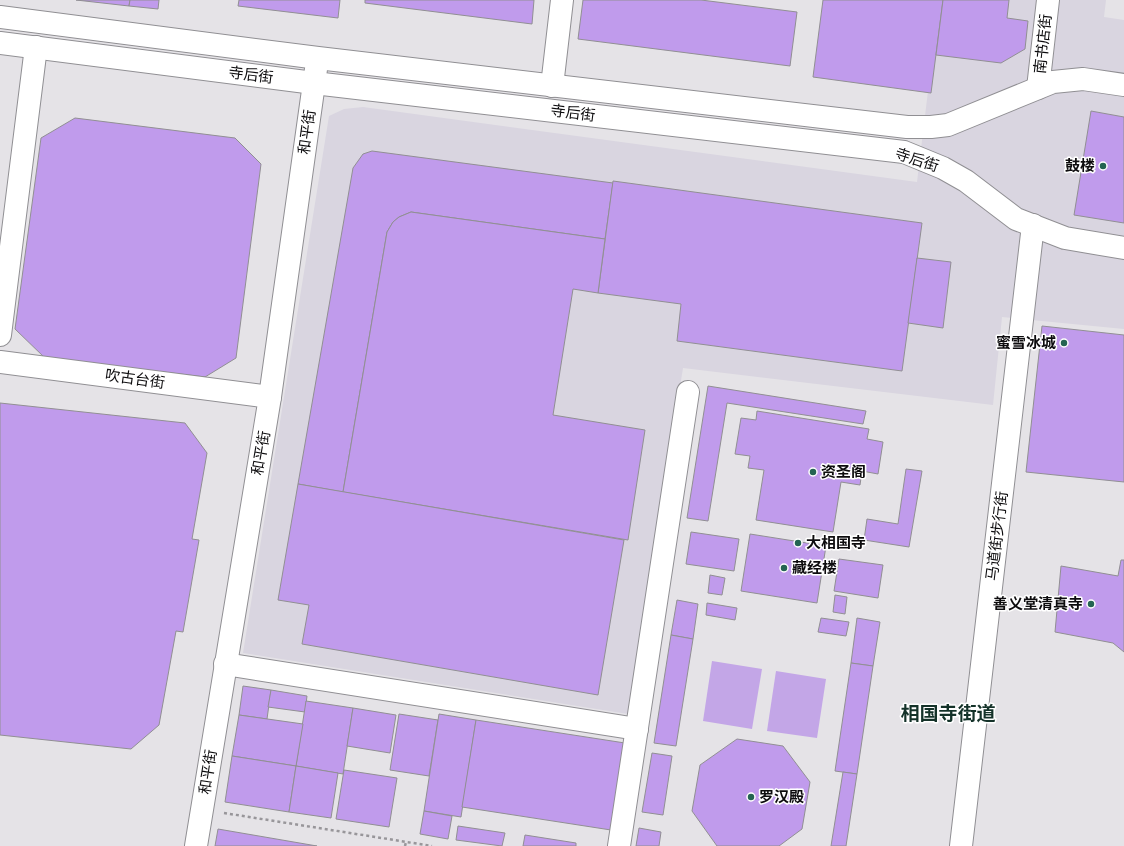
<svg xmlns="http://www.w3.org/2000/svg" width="1124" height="846" viewBox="0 0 1124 846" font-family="Commissioner,'Noto Sans SC',sans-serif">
<rect width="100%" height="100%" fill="#e5e3e7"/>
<polygon fill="#d9d5e0" points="939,0 1106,0 1104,17 1124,20 1124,329 1002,317 993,405 683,368 628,714 243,653 329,116 344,109 363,107 917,182"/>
<g fill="#c3a6e7">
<polygon points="712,661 762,669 752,729 703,721"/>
<polygon points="776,671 826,679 817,738 767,731"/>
</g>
<g fill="#c09bec" stroke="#918f93">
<polygon points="76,0 130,0 129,6"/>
<polygon points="130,0 159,0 158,9 129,6"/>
<polygon points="239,0 340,0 338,18 238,6"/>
<polygon points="365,0 534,0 532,24 365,3"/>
<polygon points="583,0 701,0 797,12 790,66 578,39"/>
<polygon points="823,0 943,0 931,93 813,77"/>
<polygon points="943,0 1009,0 1007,18 1028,21 1025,49 1001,63 936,55"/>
<polygon points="1091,111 1124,117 1124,223 1074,215"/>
<polygon points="75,118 235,138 261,164 236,358 205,377 45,358 15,329 41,138"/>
<polygon points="372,151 613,183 605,239 411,212 399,217 393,222 387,232 343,492 298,484 353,168 363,154"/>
<polygon points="613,181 922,223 902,371 677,341 681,304 598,293"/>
<polygon points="411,212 605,239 598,293 573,289 553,415 645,430 628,540 343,492 387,232 393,222 399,217"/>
<polygon points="917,258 951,262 943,328 908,323"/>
<polygon points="1042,326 1124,335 1124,482 1026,472"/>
<polygon points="708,386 866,411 863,424 727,403 708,521 687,518"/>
<polygon points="0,403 185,423 207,453 192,539 199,540 183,632 176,631 159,725 131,749 0,735"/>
<polygon points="757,411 869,429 867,439 883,442 878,474 862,471 860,485 841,482 833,532 756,520 764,470 748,468 750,456 735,454 741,418 756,420"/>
<polygon points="906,469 922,471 909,547 864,540 867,519 898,524"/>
<polygon points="298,484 624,540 598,695 302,644 309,605 278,600"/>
<polygon points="691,532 739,539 734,571 686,564"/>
<polygon points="750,534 826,546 817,603 741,591"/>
<polygon points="839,559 883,565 878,598 834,591"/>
<polygon points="1121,560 1124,560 1124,652 1113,643 1055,632 1061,566 1118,576"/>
<polygon points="710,575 725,578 722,595 708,593"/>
<polygon points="835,595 847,597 845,614 833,612"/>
<polygon points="677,600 698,604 693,639 671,635"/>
<polygon points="707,603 737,608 735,620 706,615"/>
<polygon points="821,618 849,622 846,636 818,632"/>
<polygon points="857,618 880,622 873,666 851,663"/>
<polygon points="671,635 693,639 676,746 654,743"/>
<polygon points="851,663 873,666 857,774 835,771"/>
<polygon points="243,686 271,690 267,719 239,715"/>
<polygon points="271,690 307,696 305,712 268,707"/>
<polygon points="306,701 353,708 343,774 296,766"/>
<polygon points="353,708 396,715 390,753 347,746"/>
<polygon points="399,714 438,720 429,776 390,770"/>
<polygon points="439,714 476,720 461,817 424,811"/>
<polygon points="239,715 303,724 296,766 232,756"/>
<polygon points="476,720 625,743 611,830 462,807"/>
<polygon points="737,739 783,746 810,782 802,829 779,846 717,846 692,811 700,765"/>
<polygon points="652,753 672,756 663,815 642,812"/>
<polygon points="232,756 296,766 289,812 225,802"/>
<polygon points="296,766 338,773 331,818 289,812"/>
<polygon points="344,770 397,778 389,827 336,819"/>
<polygon points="843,772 857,774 846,846 831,846"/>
<polygon points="424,811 452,816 448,839 420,834"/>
<polygon points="458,826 505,833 502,846 456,840"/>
<polygon points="639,828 661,832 659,846 636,846"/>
<polygon points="218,829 317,846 215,846"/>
<polygon points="525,835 576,843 576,846 523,846"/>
</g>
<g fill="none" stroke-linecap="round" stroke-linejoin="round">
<defs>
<g id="minor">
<polyline points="0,17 318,58 907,127 931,127 948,125 1053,82 1083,79 1124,85"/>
<polyline points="0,43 314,83 904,152 943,168 966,181 1016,219 1065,238 1124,248"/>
<polyline points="552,86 562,0"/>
<polyline points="1038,88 1048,0"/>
<polyline points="0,335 36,47"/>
<polyline points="0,362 270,397"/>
<polyline points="225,664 637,729"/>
<polyline points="196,846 270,397 316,69"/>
<polyline points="619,846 688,392"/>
<polyline points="961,846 1033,225"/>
</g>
</defs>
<use href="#minor" stroke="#908f93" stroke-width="24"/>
<g stroke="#98969a" stroke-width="2.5" stroke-dasharray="3 3" stroke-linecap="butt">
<polyline points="224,813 432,846"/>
<polyline points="405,846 406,842"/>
</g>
<use href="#minor" stroke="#fff" stroke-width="22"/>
</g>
<g fill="#246452" stroke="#fff" stroke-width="1.5">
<circle cx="1103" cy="166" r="4"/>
<circle cx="1064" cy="343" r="4"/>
<circle cx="813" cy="472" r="4"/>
<circle cx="798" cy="543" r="4"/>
<circle cx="784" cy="568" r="4"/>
<circle cx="1091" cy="604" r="4"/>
<circle cx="751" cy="797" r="4"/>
</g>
<g text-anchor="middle" stroke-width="3" stroke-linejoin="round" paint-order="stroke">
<g font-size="15" fill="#0d0c0e" stroke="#fff">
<text transform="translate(1043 44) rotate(-84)" y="5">南书店街</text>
<text transform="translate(251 75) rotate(7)" y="5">寺后街</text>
<text transform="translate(573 113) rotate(7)" y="5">寺后街</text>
<text transform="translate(307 132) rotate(-82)" y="5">和平街</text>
<text transform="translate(917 160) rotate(18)" y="5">寺后街</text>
<text transform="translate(135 379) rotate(8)" y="5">吹古台街</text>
<text transform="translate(261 453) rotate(-80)" y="5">和平街</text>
<text transform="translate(997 536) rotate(-83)" y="5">马道街步行街</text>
<text transform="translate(208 772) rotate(-81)" y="5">和平街</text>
</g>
<g font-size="15" font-weight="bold" fill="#0d0c0e" stroke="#fff" text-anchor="start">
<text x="1095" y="171" text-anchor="end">鼓楼</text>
<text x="1056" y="348" text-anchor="end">蜜雪冰城</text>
<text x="821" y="477">资圣阁</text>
<text x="806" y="548">大相国寺</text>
<text x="792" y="573">藏经楼</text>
<text x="1083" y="609" text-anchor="end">善义堂清真寺</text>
<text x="759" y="802">罗汉殿</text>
</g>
<g font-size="19" font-weight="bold" fill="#143229" stroke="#fff">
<text x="948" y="720">相国寺街道</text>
</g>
</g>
</svg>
